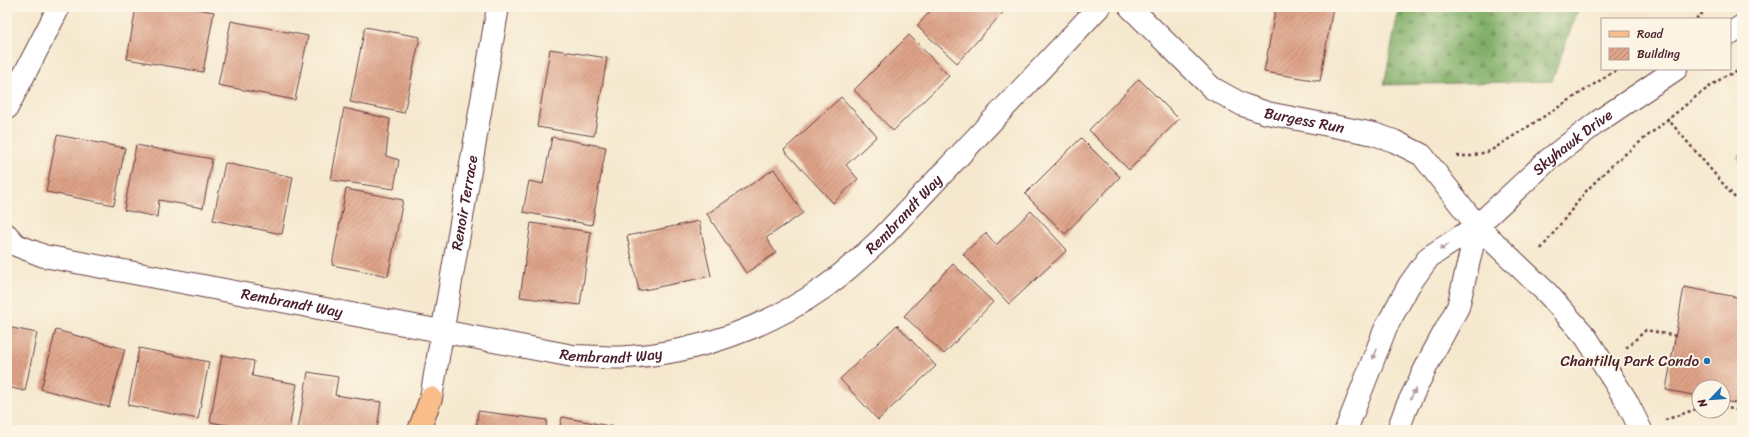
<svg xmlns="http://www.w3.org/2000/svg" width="1749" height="437" viewBox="0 0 1749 437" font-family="Sriracha,sans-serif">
<defs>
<pattern id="forest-firs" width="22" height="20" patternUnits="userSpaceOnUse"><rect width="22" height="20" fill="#80ae67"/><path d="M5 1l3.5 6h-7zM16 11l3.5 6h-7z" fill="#6b8d55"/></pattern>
<pattern id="building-hatch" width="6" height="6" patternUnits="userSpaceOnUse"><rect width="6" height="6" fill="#dea388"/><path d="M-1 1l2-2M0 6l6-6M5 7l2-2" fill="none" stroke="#b6846f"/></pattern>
</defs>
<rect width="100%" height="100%" fill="#fcf5e5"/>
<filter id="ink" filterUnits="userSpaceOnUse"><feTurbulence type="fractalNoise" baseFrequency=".025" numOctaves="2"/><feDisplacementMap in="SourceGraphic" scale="8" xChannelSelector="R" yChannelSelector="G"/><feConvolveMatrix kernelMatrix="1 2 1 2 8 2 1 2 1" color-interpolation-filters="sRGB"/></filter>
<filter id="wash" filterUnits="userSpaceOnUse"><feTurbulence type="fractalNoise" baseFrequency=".012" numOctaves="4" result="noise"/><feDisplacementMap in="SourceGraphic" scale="16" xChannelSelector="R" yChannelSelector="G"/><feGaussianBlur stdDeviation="0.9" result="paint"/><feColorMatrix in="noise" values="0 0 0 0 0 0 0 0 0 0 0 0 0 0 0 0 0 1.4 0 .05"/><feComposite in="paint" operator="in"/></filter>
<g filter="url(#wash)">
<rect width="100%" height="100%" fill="#f5e8ce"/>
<polygon fill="url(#forest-firs)" stroke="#656649" points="1399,7 1579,7 1552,81 1384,85"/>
<g id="blocks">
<g fill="url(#building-hatch)">
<polygon points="136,7 186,7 214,12 203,72 127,59"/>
<polygon points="934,7 1008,7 957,63 917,26"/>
<polygon points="1276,7 1333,7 1320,81 1264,72"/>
<polygon points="231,21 308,36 295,100 218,85"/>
<polygon points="365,27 420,37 404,113 350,102"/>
<polygon points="909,35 949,76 893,131 854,90"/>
<polygon points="550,49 607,58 594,136 537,127"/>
<polygon points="1139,79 1179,119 1129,170 1089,130"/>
<polygon points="841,97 877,136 846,165 858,179 833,203 784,150"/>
<polygon points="344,108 390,119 386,156 399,160 394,189 331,180"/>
<polygon points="57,135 125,148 114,205 46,192"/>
<polygon points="552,137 606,147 592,225 523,212 529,181 543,184"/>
<polygon points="1081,138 1120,177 1065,234 1025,194"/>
<polygon points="136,145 212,159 203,208 159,200 157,217 124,210"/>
<polygon points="1742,153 1742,164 1736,157"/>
<polygon points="225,163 293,177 282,234 213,220"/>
<polygon points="774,169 803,213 766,238 776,253 746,273 707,214"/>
<polygon points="346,189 403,200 388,276 332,265"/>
<polygon points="1031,211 1067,250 1009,304 963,254 986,233 996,245"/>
<polygon points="699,221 711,276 639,291 627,236"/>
<polygon points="531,223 591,232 580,305 520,297"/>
<polygon points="953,264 993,302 944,354 904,316"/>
<polygon points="1684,287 1742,298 1742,404 1723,401 1723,387 1699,387 1699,396 1666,390"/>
<polygon points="897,325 936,366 878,420 840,379"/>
<polygon points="7,327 37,333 25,391 7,387"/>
<polygon points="56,330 125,349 109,407 41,389"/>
<polygon points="139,348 209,362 198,419 128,405"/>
<polygon points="222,355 254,361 252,376 297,384 289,430 256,430 210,422"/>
<polygon points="308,372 338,377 335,395 381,402 377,430 298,430"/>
<polygon points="478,411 547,420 546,430 476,430"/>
<polygon points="562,417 625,429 625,430 559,430"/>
</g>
</g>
</g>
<g filter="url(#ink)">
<use href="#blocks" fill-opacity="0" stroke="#643d43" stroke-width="1"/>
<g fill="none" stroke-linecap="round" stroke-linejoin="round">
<defs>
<g id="minor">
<path id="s1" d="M1130,7L1212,88L1243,105L1267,113L1374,134L1394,141L1422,155L1477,226L1548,294L1586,337L1626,400L1641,430"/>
<polyline points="1730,34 1742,26"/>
<polyline points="7,108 59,7"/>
<path id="s2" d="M7,235L16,245L44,256L573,356C591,356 610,359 628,357C697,353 768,327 825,287C845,272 864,255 882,238L1099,7"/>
<path id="s3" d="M431,398L498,7"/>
<path id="s4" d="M1346,430L1386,327L1409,285L1429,257L1477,226L1548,160L1599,121L1676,69"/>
<polyline points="1398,430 1406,408 1431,357 1458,307 1477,226"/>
</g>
<polyline id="major" points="419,430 431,398"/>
</defs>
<use href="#minor" stroke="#643d43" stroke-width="24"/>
<use href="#major" stroke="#643d43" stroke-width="24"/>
<g stroke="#643d43" stroke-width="2.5" stroke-dasharray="3 3" stroke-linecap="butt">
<polyline points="1696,19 1709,7"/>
<polyline points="1667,118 1736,199 1742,201"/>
<polyline points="1457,156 1471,156 1490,151 1618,69"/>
<polyline points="1541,249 1587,190 1613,164 1698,95 1725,76 1742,70"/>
<polyline points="1626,348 1646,330 1676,336"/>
<polyline points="1723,407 1742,411"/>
<polyline points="1665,420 1699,408"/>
</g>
<use href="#minor" stroke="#fff" stroke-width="22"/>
<use href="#major" stroke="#f8bd88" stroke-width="22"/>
</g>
<defs><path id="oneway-solid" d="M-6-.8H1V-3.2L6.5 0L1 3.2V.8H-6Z"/></defs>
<g fill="#ae9aa0">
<use href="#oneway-solid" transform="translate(1444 247) rotate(147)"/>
<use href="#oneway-solid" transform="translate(1375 354) rotate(112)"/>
<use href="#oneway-solid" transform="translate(1413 394) rotate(-65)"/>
</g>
</g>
<circle fill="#1f6fb2" stroke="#fcf5e5" stroke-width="1.5" cx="1707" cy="361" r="4"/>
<g text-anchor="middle" stroke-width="4" stroke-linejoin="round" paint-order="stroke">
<g font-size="15" fill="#4a1f2b" stroke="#fcf5e5">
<text dy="5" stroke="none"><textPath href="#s1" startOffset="214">Burgess Run</textPath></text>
<text dy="5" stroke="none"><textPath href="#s4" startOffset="377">Skyhawk Drive</textPath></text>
<text dy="5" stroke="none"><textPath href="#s3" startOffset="198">Renoir Terrace</textPath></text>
<text dy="5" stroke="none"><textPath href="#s2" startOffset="956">Rembrandt Way</textPath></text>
<text dy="5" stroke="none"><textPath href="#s2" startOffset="296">Rembrandt Way</textPath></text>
<text dy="5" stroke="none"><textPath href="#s2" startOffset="620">Rembrandt Way</textPath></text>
</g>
<g font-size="15" fill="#4a1f2b" stroke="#fcf5e5" text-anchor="end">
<text x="1699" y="366">Chantilly Park Condo</text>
</g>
</g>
<rect width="1749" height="437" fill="none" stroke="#fcf5e5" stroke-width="24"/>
<rect x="1601" y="18" width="130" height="52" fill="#fcf5e5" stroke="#b59f9b"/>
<rect x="1609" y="31" width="20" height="6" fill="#f8bd88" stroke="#b59f9b"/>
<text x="1637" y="38" font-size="12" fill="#4a1f2b">Road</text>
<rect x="1609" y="48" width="20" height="12" fill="url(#building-hatch)" stroke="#b59f9b"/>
<text x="1637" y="58" font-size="12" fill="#4a1f2b">Building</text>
<g transform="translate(1711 399) rotate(245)"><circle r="19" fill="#fcf5e5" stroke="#b59f9b"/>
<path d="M0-3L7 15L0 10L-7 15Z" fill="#1f6fb2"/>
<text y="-6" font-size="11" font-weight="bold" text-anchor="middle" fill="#4a1f2b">N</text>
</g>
</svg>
